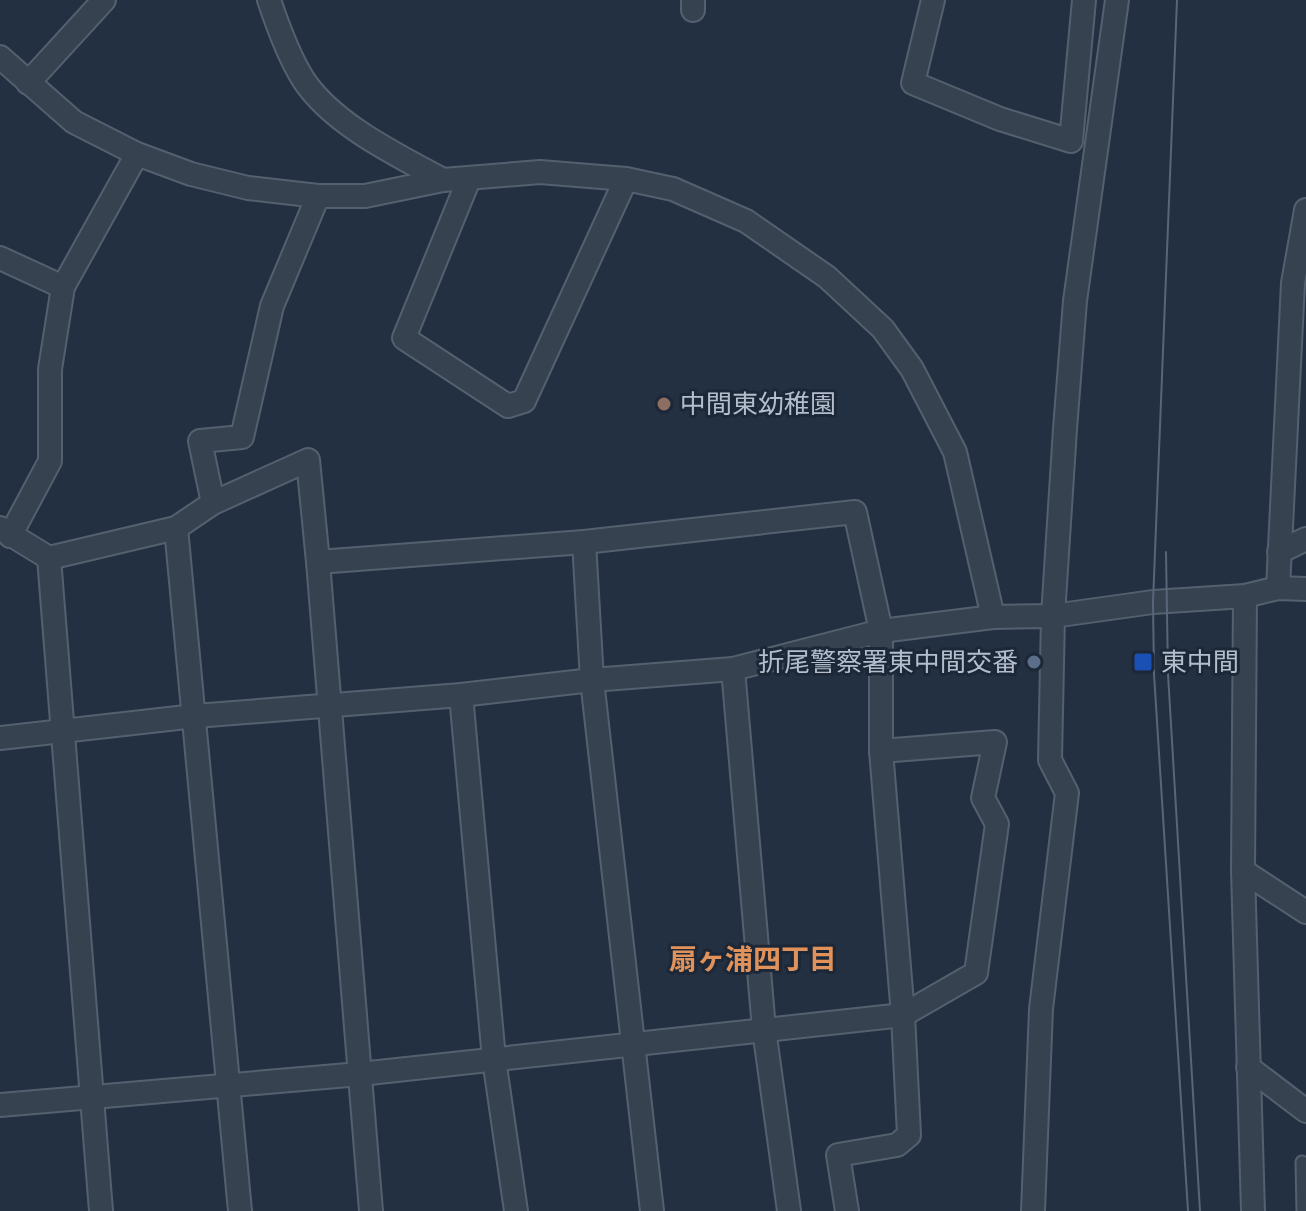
<svg xmlns="http://www.w3.org/2000/svg" width="1306" height="1211" viewBox="0 0 1306 1211" font-family="'IBM Plex Sans','Noto Sans JP',sans-serif">
<rect width="100%" height="100%" fill="#223042"/>
<g fill="none" stroke-linecap="round" stroke-linejoin="round">
<defs>
<polyline id="service" points="1303,1211 1302,1162 1306,1165"/>
<g id="minor">
<path d="M269,0C278,27 288,55 303,79C332,124 397,155 443,180"/>
<polyline points="933,0 913,83 1000,119 1071,141 1084,0"/>
<polyline points="693,10 693,0"/>
<polyline points="0,57 74,122 137,154 191,174 248,188 318,196 365,196 443,180 540,172 626,179 673,189 746,221 827,277 883,329 912,369 955,452 993,617"/>
<polyline points="28,83 104,0"/>
<polyline points="469,179 404,338 508,406 524,401 626,179"/>
<polyline points="0,258 63,287"/>
<polyline points="213,503 200,441 242,437 272,306 318,196"/>
<polyline points="0,528 49,558 176,528 213,503 308,460 318,562 584,542 855,512 881,631 881,751 903,1015 909,1135 897,1145 838,1155 847,1211"/>
<polyline points="176,528 240,1211"/>
<polyline points="10,536 50,461 50,369 63,287 137,154"/>
<polyline points="584,542 592,680 652,1211"/>
<polyline points="1279,552 1306,539"/>
<polyline points="49,558 101,1211"/>
<polyline points="318,562 371,1211"/>
<polyline points="1278,588 1293,283 1306,210"/>
<polyline points="1245,596 1243,871 1253,1211"/>
<polyline points="733,669 764,1029 789,1211"/>
<polyline points="461,695 494,1059 516,1211"/>
<polyline points="0,738 195,716 461,695 592,680 733,669 881,631 993,617 1053,616 1153,602 1245,596 1278,588 1306,589"/>
<polyline points="1243,871 1306,912"/>
<polyline points="1248,1067 1306,1111"/>
<polyline points="0,1105 360,1074 903,1015 976,973 997,824 983,798 995,742 881,751"/>
<polyline points="1033,1211 1041,1009 1067,793 1050,760 1053,616 1065,429 1075,301 1117,0"/>
</g>
</defs>
<use href="#service" stroke="#55606f" stroke-width="15"/>
<use href="#minor" stroke="#55606f" stroke-width="26"/>
<use href="#service" stroke="#374251" stroke-width="11"/>
<use href="#minor" stroke="#374251" stroke-width="22"/>
<g stroke="#586679" stroke-width="2">
<polyline points="1177,0 1153,602 1154,674 1188,1211"/>
<polyline points="1166,552 1168,674 1200,1211"/>
</g>
</g>
<circle fill="#8d6e63" stroke="#1c2737" stroke-width="3" cx="664" cy="404" r="8"/>
<circle fill="#5c6f8a" stroke="#1c2737" stroke-width="3" cx="1034" cy="662" r="8"/>
<rect fill="#1a4fb4" stroke="#1c2737" stroke-width="3" x="1133" y="652" width="20" height="20" rx="4"/>
<g text-anchor="middle" stroke-width="6" stroke-linejoin="round" paint-order="stroke">
<g font-size="26" fill="#b3bdcc" stroke="#1c2737" text-anchor="start">
<text x="680" y="413">中間東幼稚園</text>
<text x="1018" y="671" text-anchor="end">折尾警察署東中間交番</text>
<text x="1161" y="671">東中間</text>
</g>
<g font-size="28" font-weight="bold" fill="#e0925a" stroke="#1c2737">
<text x="753" y="969">扇ヶ浦四丁目</text>
</g>
</g>
</svg>
